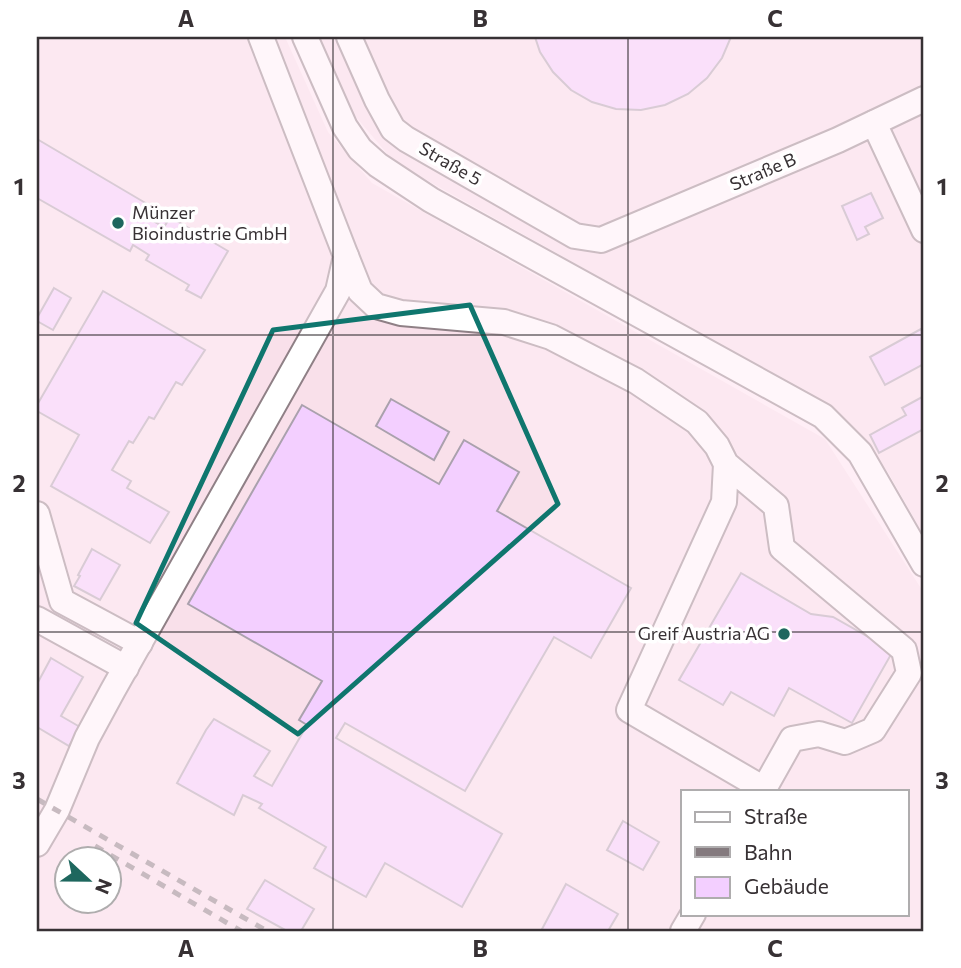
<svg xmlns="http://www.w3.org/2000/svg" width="961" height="968" viewBox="0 0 961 968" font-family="Commissioner,sans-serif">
<rect width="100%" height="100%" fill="#ffeef5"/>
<g fill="#f9e0ea" fill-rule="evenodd">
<path d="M37,37H285L328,132L372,183L825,439L924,593V931H37ZM683,791H907V914H683ZM66,860H108V902H66Z"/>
<polygon points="316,37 924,37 924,536 889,474 855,428 822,402 423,178 390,157 350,110"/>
</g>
<g fill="#f3cfff" stroke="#aaa1ad" stroke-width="2">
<polygon points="535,37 731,37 722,58 707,78 688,94 665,105 641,110 616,109 592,102 571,90 553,72 540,52"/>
<polygon points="37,139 154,208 148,218 164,227 170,217 228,251 201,298 186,290 189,285 146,260 149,255 133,245 130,251 37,198"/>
<polygon points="871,193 883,218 865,227 869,234 857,240 842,206"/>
<polygon points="154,208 170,217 164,227 148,218"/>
<polygon points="54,288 71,298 53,330 37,321 37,318"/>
<polygon points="103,291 205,350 182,385 176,382 154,419 149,417 133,443 129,441 112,470 131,481 127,488 169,512 150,543 51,486 79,435 37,411 37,405"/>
<polygon points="921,329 924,336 924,364 885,385 870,357"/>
<polygon points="924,396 924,429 879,453 870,435 906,415 902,408"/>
<polygon points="391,399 449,432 434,460 376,426"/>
<polygon points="302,405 439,484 464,440 519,472 497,511 631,588 591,658 554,637 465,791 345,723 336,738 502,834 462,907 385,863 366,897 314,868 326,847 259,808 262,804 243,795 234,815 177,783 206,730 214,719 270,751 254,776 272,786 307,725 299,720 322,681 188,604"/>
<polygon points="92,549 120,565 100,600 74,586 80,576 78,575"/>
<polygon points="741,573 811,614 833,617 893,651 852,723 789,688 774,716 731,692 723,705 679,680"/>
<polygon points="51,658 83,677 61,716 80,727 69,746 37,727 37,684"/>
<polygon points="623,821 659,842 643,870 607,850"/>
<polygon points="265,880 314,909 301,931 287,931 247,909"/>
<polygon points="566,884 618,914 608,931 541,931"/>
</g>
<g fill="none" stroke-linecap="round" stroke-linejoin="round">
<defs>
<g id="minor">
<polyline points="305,37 345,127 360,149 378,165 431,200 823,416 860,453 924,564"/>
<polyline points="349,37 377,100 393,129 406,139 575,236 601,240 838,140 924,99"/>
<polyline points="874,123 924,230"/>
<polyline points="346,256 360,291 376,306 401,313 504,322 551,337 636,381 697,422 717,446 726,464 724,502 629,710 764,789 792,739 819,734 845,742 873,730 909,673 904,650 782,548 776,506 726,464"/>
<polyline points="37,514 62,601 140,643"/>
<polyline points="37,619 126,668"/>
<polyline points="37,844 57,810 87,738 113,690 338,291 346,256 261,37"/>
<polyline points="683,931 693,914"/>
</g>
</defs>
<use href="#minor" stroke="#8f8086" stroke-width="28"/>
<use href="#minor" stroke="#fff" stroke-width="24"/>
<g stroke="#847a7e" stroke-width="5" stroke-dasharray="9 9" stroke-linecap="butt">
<polyline points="37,799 267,931"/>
<polyline points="95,846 241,931"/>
</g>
</g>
<path d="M0 0H961V968H0ZM470,305L558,504L298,734L136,623L273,330Z" fill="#ffeef5" fill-opacity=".55" fill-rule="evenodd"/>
<path fill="none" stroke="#0f766e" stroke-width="5" stroke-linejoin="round" d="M470,305L558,504L298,734L136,623L273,330Z"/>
<path fill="none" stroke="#373134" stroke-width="2" stroke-opacity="0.55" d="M333,37V931M628,37V931M37,335H924M37,632H924"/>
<g fill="#1e675e" stroke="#fff" stroke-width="2.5">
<circle cx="118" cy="223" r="7"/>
<circle cx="784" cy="634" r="7"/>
</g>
<g text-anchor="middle" stroke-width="7" stroke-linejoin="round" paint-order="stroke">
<g font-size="18" fill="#373134" stroke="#fff">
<text transform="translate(450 164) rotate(30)" y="6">Straße 5</text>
<text transform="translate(763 172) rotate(-23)" y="6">Straße B</text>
</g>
<g font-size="18" fill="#373134" stroke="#fff" text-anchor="start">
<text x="132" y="219">Münzer<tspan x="132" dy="21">Bioindustrie GmbH</tspan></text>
<text x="770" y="640" text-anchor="end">Greif Austria AG</text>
</g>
</g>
<rect width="961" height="968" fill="none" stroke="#ffffff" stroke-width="77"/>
<rect x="681" y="790" width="228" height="126" fill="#ffffff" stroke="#afadae" stroke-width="2"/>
<rect x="695" y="812" width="35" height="10" fill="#ffffff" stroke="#afadae" stroke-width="2"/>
<text x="744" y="824" font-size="21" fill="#373134">Straße</text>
<rect x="695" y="847" width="35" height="10" fill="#847a7e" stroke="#afadae" stroke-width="2"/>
<text x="744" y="860" font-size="21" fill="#373134">Bahn</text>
<rect x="695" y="877" width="35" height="21" fill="#f3cfff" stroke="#afadae" stroke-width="2"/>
<text x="744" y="894" font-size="21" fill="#373134">Gebäude</text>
<g transform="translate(88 880) rotate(112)"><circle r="33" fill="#ffffff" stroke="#afadae" stroke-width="2"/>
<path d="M0-5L12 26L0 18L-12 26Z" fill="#1e675e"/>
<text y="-10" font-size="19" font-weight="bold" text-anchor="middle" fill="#373134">N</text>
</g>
<rect x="38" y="38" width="884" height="892" fill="none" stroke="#373134" stroke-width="2.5"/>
<g font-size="23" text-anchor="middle" font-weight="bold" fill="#373134">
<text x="186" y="27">A</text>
<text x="480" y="27">B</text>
<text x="775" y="27">C</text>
<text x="19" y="195">1</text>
<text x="942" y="195">1</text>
<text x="19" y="492">2</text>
<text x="942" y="492">2</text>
<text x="19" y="789">3</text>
<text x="942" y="789">3</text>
<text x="186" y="957">A</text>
<text x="480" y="957">B</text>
<text x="775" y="957">C</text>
</g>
</svg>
